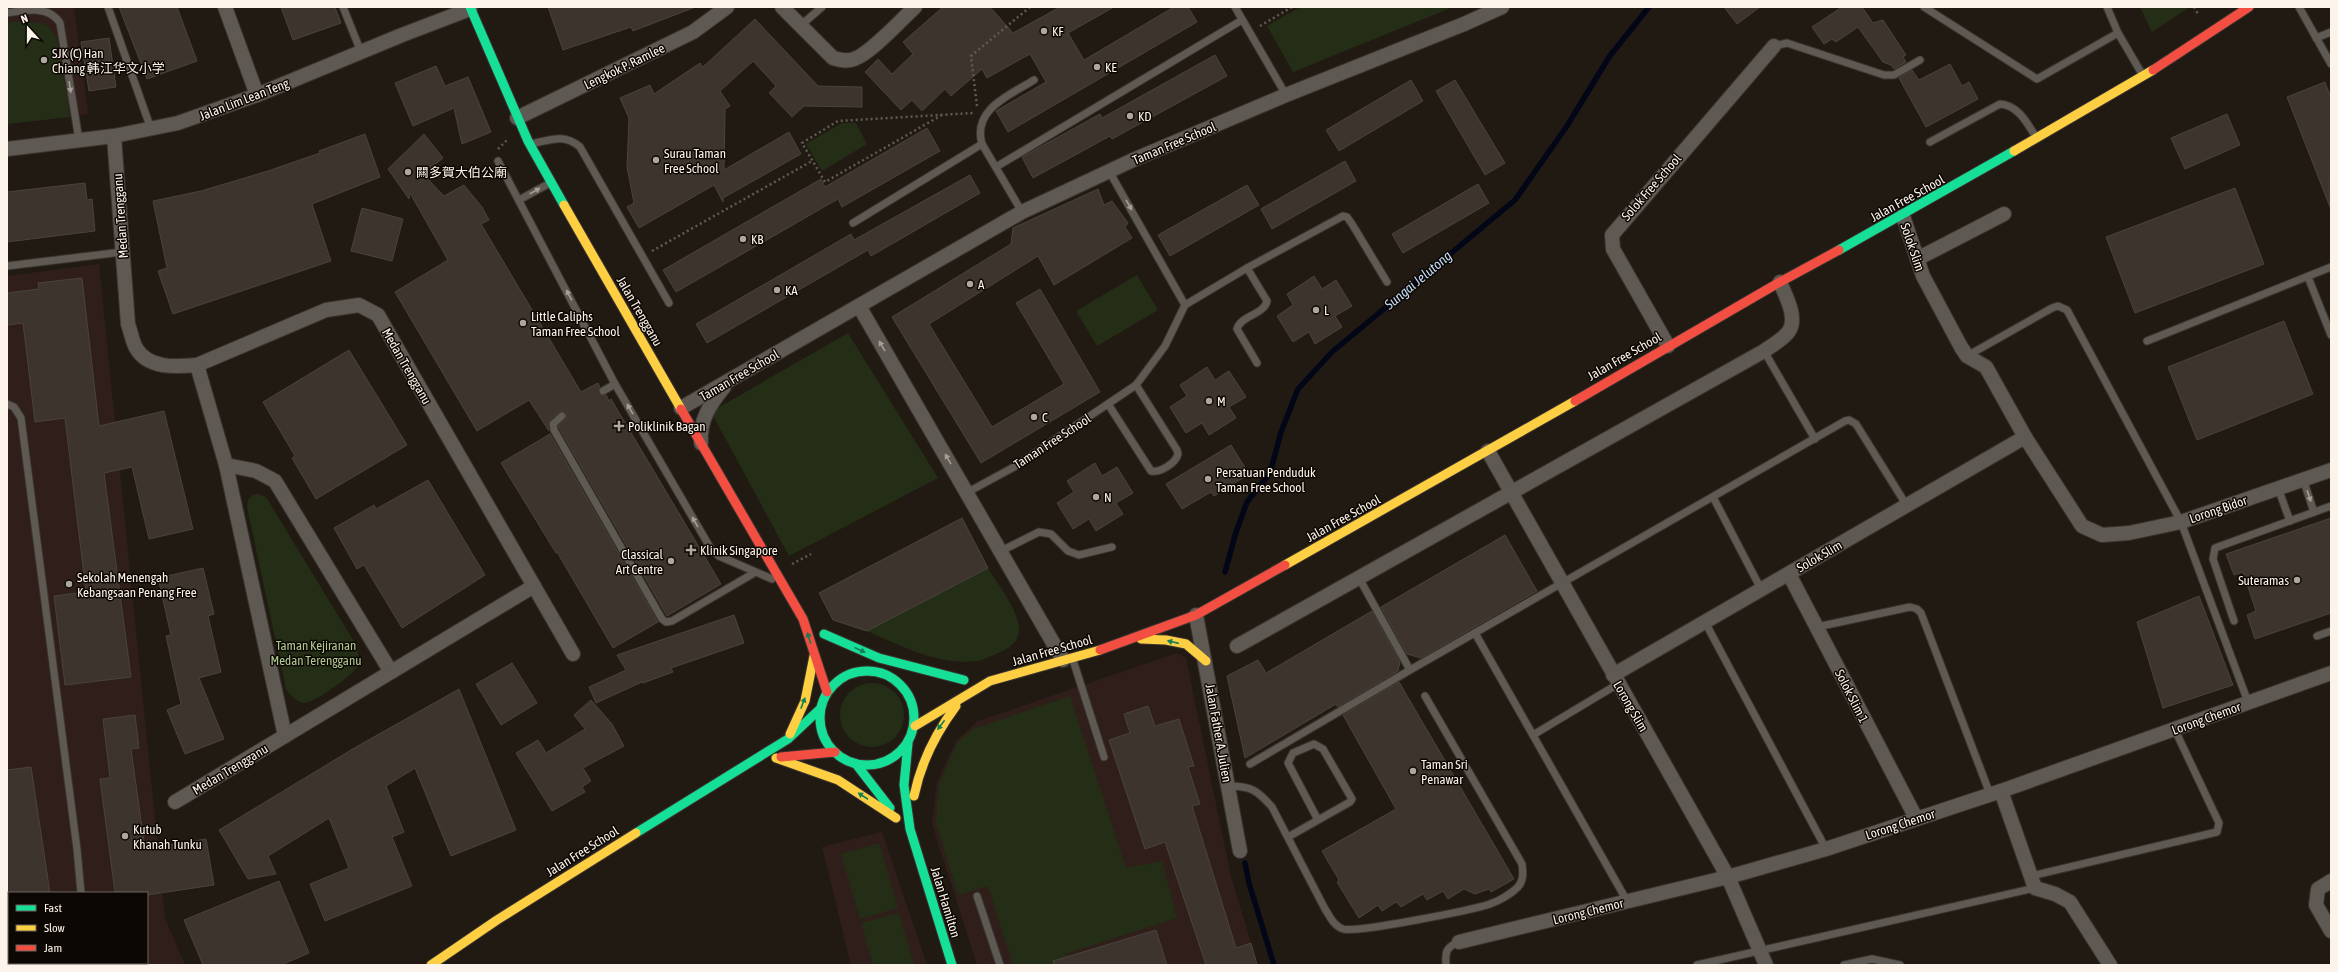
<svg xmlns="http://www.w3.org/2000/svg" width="2338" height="972" viewBox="0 0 2338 972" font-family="'Asap Condensed','Noto Sans SC',sans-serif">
<rect width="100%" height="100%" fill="#211a12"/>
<g fill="#301e1b" fill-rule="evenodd">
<polygon points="7,7 74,7 88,114 7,124"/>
<path d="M99,264L165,918L185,965H7V276ZM9,893H147V963H9Z"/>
<polygon points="1177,653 1186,658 1231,877 1258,965 977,965 932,824 937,782 956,741 978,721"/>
<polygon points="882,832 927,965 851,965 822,847"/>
</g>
<g fill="#242e16">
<polygon points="1300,7 1453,7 1293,72 1267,26"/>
<polygon points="2140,7 2190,7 2152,32"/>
<polygon points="25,21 47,25 57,38 70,117 7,124 7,23"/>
<polygon points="842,123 856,123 867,144 822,171 806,144"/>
<polygon points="1137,275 1158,310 1097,346 1076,311"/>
<polygon points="848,333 938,478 789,556 711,412"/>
<path d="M258,494L266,497L356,645C358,652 360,659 357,667C352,676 313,704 303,703C295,701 290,695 286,689L247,507L248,500L252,495Z"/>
<path d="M988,568C997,583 1021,614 1019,631C1018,643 1008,649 998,653C991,656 984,660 978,661C938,666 902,646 867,631Z"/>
<circle cx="872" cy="715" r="32"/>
<polygon points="1070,696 1126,868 1162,861 1177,918 1065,954 1069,965 1013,965 988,886 958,895 936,823 939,784 957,743 973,729"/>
<polygon points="879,843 898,908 860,919 841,854"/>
<polygon points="899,913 914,965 873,965 861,923"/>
</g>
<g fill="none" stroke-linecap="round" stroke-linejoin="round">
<g stroke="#030617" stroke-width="5.5">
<polyline points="1225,572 1236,532 1247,502 1270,473 1281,432 1298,389 1332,352 1515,200 1567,126 1609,57 1649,7"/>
<polyline points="1245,863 1249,883 1274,965"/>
</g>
</g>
<g fill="#3d352d" stroke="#49433c">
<polygon points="119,7 177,7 197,61 147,79"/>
<polygon points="281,7 335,7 341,23 293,40"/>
<polygon points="548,7 693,7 693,8 633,31 631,27 563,50"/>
<polygon points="943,7 990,7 1013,33 1060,7 1114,7 1068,33 1084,60 1174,7 1188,7 1197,22 1008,132 996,111 1046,82 1030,54 987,78 982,69 951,96 945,89 922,111 912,100 901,110 865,72 878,59 892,74 913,54 903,42"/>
<polygon points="1724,7 1760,7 1737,24"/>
<polygon points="1842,7 1862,7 1873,23 1883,20 1906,55 1903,57 1906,62 1894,69 1891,65 1883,62 1858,27 1836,42 1832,39 1824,44 1812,27"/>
<polygon points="755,19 818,86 862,87 862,107 804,106 792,117 769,93 776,86 753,61 720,91 730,106 725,109 724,170 789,132 801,154 723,198 723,202 714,185 639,228 627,207 634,203 627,167 629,118 620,98 650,85 654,94 700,63 703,67"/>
<polygon points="109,38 116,87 89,91 81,42"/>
<polygon points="1215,55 1227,76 1112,139 1110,136 1033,178 1022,157 1100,114 1102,118"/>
<polygon points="1950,64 1962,86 1969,82 1978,99 1926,127 1899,78 1912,70 1919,80"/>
<polygon points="436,66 445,86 468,77 491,132 462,144 454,108 413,126 395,83"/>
<polygon points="1411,80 1423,101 1339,151 1326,130"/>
<polygon points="1455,80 1505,163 1485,175 1436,91"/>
<polygon points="2325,82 2331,98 2330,207 2287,97"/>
<polygon points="2227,114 2240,145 2185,169 2171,138"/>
<polygon points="927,128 940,151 842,207 838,199 676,292 663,270 821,179 825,187"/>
<polygon points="365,134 380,177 312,204 331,261 173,314 158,271 167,268 153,201 201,191 268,171 320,153 319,151"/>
<polygon points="424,134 443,158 423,174 444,196 464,185 482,207 489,220 481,224 581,392 598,383 600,387 599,394 606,395 609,401 611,399 721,584 667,616 559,428 558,426 567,418 566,413 561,411 550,420 549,431 529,400 477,431 395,292 448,260 410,193 409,199 388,169"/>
<polygon points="1345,161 1356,181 1272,229 1261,209"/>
<polygon points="970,175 980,193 871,256 868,250 707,343 696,324 851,234 854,240"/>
<polygon points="85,183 87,200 92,199 95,231 7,242 7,192"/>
<polygon points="1478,184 1489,203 1403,253 1392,234"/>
<polygon points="1247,185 1259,205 1170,256 1158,235"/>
<polygon points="2235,188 2264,264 2135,313 2106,237"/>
<polygon points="1098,189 1104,205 1112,201 1128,223 1125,227 1132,238 1054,285 1038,256 929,324 992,427 1064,384 1016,303 1040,289 1100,392 981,463 892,317 1011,244 1013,228"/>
<polygon points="362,208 403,219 392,261 351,251"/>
<polygon points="1314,276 1322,289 1336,280 1352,306 1335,316 1342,327 1315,344 1309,332 1293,342 1277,316 1293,305 1287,294"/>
<polygon points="82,278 99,426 164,411 193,529 149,539 132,467 104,473 131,677 65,685 54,596 86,592 65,418 35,422 23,323 7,325 7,293 39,289 38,283"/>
<polygon points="2284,321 2313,394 2197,440 2168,367"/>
<polygon points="349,350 407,445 316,499 292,458 295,456 263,402"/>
<polygon points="1207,367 1215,380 1229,371 1246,397 1229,407 1236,418 1209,435 1202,423 1186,433 1170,407 1187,396 1180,385"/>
<polygon points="550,434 658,622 613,648 557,552 556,553 501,463"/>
<polygon points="1231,445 1249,474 1214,496 1211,492 1182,509 1166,484"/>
<polygon points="1095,463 1102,476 1117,467 1133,493 1116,503 1123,514 1096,531 1089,519 1073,529 1057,503 1074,492 1067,481"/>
<polygon points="428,480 485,575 402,628 364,565 357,569 334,528 374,505 376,509"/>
<polygon points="962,518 988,568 867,631 833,620 819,593"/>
<polygon points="2331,518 2331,613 2255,639 2247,615 2256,611 2243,572 2234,575 2226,554"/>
<polygon points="1505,535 1537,591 1421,658 1407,654 1381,607"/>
<polygon points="203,568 214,614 208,616 221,672 199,678 224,739 185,754 167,710 181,704 166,636 171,635 158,578"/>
<polygon points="2199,596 2233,685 2163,708 2137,622"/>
<polygon points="1372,611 1400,662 1398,671 1338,707 1336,704 1245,758 1227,676 1258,660 1266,673"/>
<polygon points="734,615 744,643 671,668 673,672 643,683 642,682 596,703 589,687 626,670 617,655"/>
<polygon points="512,663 537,703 501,725 476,684"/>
<polygon points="1399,682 1514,879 1491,892 1489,889 1475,894 1464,889 1448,899 1443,891 1427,900 1423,894 1401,907 1396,902 1382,911 1378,905 1359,918 1337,882 1339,880 1322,851 1396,809 1343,715"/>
<polygon points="459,689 516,830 451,856 415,768 386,786 404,832 392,837 412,886 325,921 310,884 349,868 329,818 268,856 276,874 248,879 219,830 356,747"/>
<polygon points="591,700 612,724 624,746 583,768 591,781 582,787 585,792 552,811 516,753 538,740 546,753 585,729 574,715"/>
<polygon points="1148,706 1155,726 1179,719 1194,766 1188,767 1200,804 1192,806 1236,948 1251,943 1257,965 1206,965 1165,842 1145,849 1109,740 1130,733 1124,714"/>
<polygon points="135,715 139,748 131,749 145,849 206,839 214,885 147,895 147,893 115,893 100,779 110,778 103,719"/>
<polygon points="31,767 50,893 7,893 7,770"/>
<polygon points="279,881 309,953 281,965 203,965 184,920"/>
<polygon points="1156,930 1167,965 1054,965 1053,961"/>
</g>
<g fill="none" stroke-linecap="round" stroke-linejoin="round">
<defs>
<g id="lane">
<polyline points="108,7 151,129"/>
<polyline points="343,7 361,52"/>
<polyline points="1235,7 1286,95"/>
<polyline points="1924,7 2037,79 2118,33"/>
<polyline points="2107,7 2118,33 2142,74"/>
<polyline points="2299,7 2331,64"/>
<path d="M7,13C25,10 49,5 60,23L79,140"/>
<polyline points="800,26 822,7"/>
<polyline points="2316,38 2331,32"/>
<polyline points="1774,46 1787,43 1884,75 1894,75 1920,60"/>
<path d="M1930,142L2000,104C2018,105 2027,123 2036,137"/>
<path d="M531,144C551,140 564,133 580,147L669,303"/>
<polyline points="498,161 615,384 711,549 719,556 772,579"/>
<polyline points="996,167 1242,20"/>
<polyline points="1109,171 1185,305"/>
<polyline points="519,200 550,183"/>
<path d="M1022,212L982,144C972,109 1010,95 1034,80"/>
<polyline points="853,223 982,144"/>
<polyline points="7,266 122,252"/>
<path d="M1247,268L1267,301C1264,315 1241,315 1237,329L1257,363"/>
<polyline points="2308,277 2331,335"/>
<polyline points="1185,305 1247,268 1343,216 1347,217 1352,224 1387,282"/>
<polyline points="2147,341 2331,267"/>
<polyline points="1764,351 1815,439"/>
<polyline points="1967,356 2052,308 2058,306 2067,310 2181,522 2248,702"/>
<polyline points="603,391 615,384"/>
<polyline points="7,404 14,407 21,418 77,849 81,893"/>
<path d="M1108,404L1151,471C1160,473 1176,463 1178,454L1177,450L1136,385"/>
<polyline points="562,416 553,424 554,430 662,619 666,622 672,621 754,573"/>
<polyline points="2303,479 2314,512"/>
<polyline points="2278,488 2290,521"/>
<polyline points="968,492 1014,467 1136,385 1165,346 1185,305"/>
<polyline points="1713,497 1761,589"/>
<polyline points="1001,551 1039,532 1051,534 1068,551 1079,555 1112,547"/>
<polyline points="1359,578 1410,670"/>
<polyline points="2234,621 2213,559 2215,548 2331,506"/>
<polyline points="1705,622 1826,849"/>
<polyline points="1817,627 1910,607 1917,609 1921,613 1990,794"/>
<polyline points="1475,633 1627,901"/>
<polyline points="2317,636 2331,631"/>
<polyline points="1073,660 1104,757"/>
<polyline points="1533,735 1618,684"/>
<polyline points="1250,764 1410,670 1845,421 1849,420 1856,424 1907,506"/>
<path d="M1228,786C1251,786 1257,790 1272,807L1325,909C1330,917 1334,926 1343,929C1357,933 1472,910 1490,904C1499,901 1511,894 1518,887C1524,880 1523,872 1522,864L1425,696"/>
<polyline points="1288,837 1350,802 1352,799 1323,749 1314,744 1293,753 1288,763 1318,820"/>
<polyline points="2031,876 2217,832 2219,823 2175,730"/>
<polyline points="977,896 1000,965"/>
<polyline points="7,937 9,936"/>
<path d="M1446,965C1445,952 1446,947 1459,942"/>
<polyline points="1697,965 2035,888"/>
<polyline points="1844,965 1872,959 1900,965"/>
</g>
<g id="street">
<polyline points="225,7 257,95"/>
<path d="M782,7L833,58C840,60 847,62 854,59C870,54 901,20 915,7"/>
<polyline points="517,118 693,32 727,7"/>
<path d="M114,136L128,324C131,332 132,341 136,348C148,369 176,367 197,365L326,310L359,305L378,315L573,654"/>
<polyline points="7,149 114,136 178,123 257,95 402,35 470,9"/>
<polyline points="1903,216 1923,276 1961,347 1967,356 1986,367 2025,437 2082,526 2102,535 2129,533 2181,522 2331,470"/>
<polyline points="1917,259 2004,214"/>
<polyline points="859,306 1063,660"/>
<polyline points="1668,346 1613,249 1612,235 1774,46"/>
<polyline points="197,365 226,465 285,736"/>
<polyline points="681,408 1022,212 1133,160 1286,95 1464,24 1502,7"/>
<path d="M701,443C699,421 710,404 724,387"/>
<polyline points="1488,451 1728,877 1766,965"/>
<polyline points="226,465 256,471 275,481 391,672"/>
<polyline points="1789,574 1916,818"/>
<polyline points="1196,615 1240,851"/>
<path d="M1237,646L1764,351C1771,346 1784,339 1789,331C1798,317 1785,295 1780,282"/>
<polyline points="1613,675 2025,437"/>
<polyline points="2001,791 2035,888 2055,894 2070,902 2110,965"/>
<polyline points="175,802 534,586"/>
<polyline points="2331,881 2318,889 2316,905 2331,931"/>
<polyline points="1459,942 1728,877 1826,849 2001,791 2331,673"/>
</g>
<g id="fast">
<polyline points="470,7 528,141 564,205"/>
<polyline points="1839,250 2014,151"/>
<polyline points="824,634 879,658 964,680"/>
<circle cx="867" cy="718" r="47"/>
<polyline points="908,743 904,785 910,829 952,965"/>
<polyline points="856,764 890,808"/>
<polyline points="636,833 788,739 820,709"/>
</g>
<g id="slow">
<polyline points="2014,151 2153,70"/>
<polyline points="564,205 681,409"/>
<polyline points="1285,565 1575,401"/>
<polyline points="1141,639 1166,640 1186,644 1206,661"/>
<polyline points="915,726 990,681 1100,650"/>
<polyline points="790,734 805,701 814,656"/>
<polyline points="776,758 838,780 896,818"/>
<path d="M914,796C921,762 935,734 956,706"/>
<polyline points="431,965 497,920 636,833"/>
</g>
<g id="jam">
<polyline points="2153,70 2249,7"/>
<polyline points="1575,401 1780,282 1839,250"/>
<polyline points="681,409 803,619 827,692"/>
<polyline points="1100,650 1196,615 1285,565"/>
<polyline points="781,757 835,752"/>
</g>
</defs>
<use href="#lane" stroke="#3a342f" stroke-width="9"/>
<use href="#street" stroke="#3a342f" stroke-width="16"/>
<use href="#fast" stroke="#3a342f" stroke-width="11"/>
<use href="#slow" stroke="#3a342f" stroke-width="11"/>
<use href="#jam" stroke="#3a342f" stroke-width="11"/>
<g stroke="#605b54" stroke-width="2.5" stroke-dasharray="2 3" stroke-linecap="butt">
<polyline points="2194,7 2198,14"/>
<polyline points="1260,26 1292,7"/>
<polyline points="977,106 971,56 1030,7"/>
<polyline points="942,115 825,182 802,143 838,121 973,113"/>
<polyline points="498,149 507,140"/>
<polyline points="652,251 812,161"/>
<polyline points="792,564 811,554"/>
</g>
<use href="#lane" stroke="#5f5953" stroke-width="7"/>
<use href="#street" stroke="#5f5953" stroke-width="14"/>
<use href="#fast" stroke="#16e098" stroke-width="9"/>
<use href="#slow" stroke="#ffcf43" stroke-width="9"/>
<use href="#jam" stroke="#f24e42" stroke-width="9"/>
</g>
<defs><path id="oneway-solid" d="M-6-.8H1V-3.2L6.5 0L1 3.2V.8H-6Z"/></defs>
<g fill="#a69e97">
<use href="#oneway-solid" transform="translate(70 87) rotate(81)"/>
<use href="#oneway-solid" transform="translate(535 191) rotate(-29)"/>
<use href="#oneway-solid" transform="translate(1129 205) rotate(60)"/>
<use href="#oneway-solid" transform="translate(569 295) rotate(-118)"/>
<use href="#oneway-solid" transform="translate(882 346) rotate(-120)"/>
<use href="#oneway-solid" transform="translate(630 409) rotate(-120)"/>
<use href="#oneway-solid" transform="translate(948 459) rotate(-120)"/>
<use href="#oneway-solid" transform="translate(2309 496) rotate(71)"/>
<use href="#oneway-solid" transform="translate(695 522) rotate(-120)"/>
</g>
<g fill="#127e55">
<use href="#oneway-solid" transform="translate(809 638) rotate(-107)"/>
<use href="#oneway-solid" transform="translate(1173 642) rotate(-167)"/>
<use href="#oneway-solid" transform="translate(860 650) rotate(24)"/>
<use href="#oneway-solid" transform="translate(803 703) rotate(-69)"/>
<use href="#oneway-solid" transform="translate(941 725) rotate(127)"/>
<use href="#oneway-solid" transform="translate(863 796) rotate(-147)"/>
</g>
<g fill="#afa79e" stroke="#0c0703" stroke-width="1.5">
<circle cx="1044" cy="31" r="4"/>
<circle cx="44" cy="60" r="4"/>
<circle cx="1097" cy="67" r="4"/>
<circle cx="1130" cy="116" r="4"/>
<circle cx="656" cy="160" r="4"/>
<circle cx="408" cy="172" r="4"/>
<circle cx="743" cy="239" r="4"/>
<circle cx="970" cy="284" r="4"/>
<circle cx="777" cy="290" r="4"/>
<circle cx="1316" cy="310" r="4"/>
<circle cx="523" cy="323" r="4"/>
<circle cx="1209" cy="401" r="4"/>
<circle cx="1034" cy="417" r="4"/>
<path d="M617 420h4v4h4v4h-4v4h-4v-4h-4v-4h4z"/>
<circle cx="1208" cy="479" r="4"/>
<circle cx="1096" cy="497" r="4"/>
<path d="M689 544h4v4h4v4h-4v4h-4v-4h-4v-4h4z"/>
<circle cx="671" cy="561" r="4"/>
<circle cx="2297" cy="580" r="4"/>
<circle cx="69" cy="584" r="4"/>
<circle cx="1413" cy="771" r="4"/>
<circle cx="125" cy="836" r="4"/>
</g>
<g text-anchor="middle" stroke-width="3" stroke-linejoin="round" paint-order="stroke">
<g font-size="13" fill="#fcf3ea" stroke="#0c0703" text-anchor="start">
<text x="1052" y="36">KF</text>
<text x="52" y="58">SJK (C) Han<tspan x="52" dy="15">Chiang 韩江华文小学</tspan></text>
<text x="1105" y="72">KE</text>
<text x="1138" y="121">KD</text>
<text x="664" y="158">Surau Taman<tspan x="664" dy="15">Free School</tspan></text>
<text x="416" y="177">闗多賀大伯公廟</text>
<text x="751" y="244">KB</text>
<text x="978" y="289">A</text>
<text x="785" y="295">KA</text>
<text x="1324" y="315">L</text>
<text x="531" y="321">Little Caliphs<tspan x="531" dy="15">Taman Free School</tspan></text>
<text x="1217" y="406">M</text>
<text x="1042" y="422">C</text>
<text x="628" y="431">Poliklinik Bagan</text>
<text x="1216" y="477">Persatuan Penduduk<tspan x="1216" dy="15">Taman Free School</tspan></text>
<text x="1104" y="502">N</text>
<text x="700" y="555">Klinik Singapore</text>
<text x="663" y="559" text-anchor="end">Classical<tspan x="663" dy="15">Art Centre</tspan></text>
<text x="77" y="582">Sekolah Menengah<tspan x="77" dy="15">Kebangsaan Penang Free</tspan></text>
<text x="2289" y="585" text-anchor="end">Suteramas</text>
<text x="1421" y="769">Taman Sri<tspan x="1421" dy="15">Penawar</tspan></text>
<text x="133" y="834">Kutub<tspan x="133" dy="15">Khanah Tunku</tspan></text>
</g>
<g font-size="13" fill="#fcf3ea" stroke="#0c0703">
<text transform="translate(624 66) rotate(-26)" y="5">Lengkok P. Ramlee</text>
<text transform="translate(244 99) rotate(-21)" y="5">Jalan Lim Lean Teng</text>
<text transform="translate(1174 143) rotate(-23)" y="5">Taman Free School</text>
<text transform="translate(1651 187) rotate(-49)" y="5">Solok Free School</text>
<text transform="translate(1907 198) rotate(-29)" y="5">Jalan Free School</text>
<text transform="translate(120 216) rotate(-94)" y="5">Medan Trengganu</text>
<text transform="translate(1913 247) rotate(71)" y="5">Solok Slim</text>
<text transform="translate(640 311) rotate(60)" y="5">Jalan Trengganu</text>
<text transform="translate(1624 356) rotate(-30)" y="5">Jalan Free School</text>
<text transform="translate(407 366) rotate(60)" y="5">Medan Trengganu</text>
<text transform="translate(739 375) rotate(-30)" y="5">Taman Free School</text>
<text transform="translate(1052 441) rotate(-33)" y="5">Taman Free School</text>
<text transform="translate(2218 509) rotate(-19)" y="5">Lorong Bidor</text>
<text transform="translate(1343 518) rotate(-29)" y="5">Jalan Free School</text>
<text transform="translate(1819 556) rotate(-30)" y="5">Solok Slim</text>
<text transform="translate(1052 650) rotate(-16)" y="5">Jalan Free School</text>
<text transform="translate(1852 696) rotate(63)" y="5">Solok Slim 1</text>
<text transform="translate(1631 706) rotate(60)" y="5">Lorong Slim</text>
<text transform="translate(2206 718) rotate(-20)" y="5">Lorong Chemor</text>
<text transform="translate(1219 733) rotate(80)" y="5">Jalan Father A. Julien</text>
<text transform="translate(230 769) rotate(-31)" y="5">Medan Trengganu</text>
<text transform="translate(1900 824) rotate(-18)" y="5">Lorong Chemor</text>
<text transform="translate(582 851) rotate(-32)" y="5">Jalan Free School</text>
<text transform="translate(946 902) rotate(73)" y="5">Jalan Hamilton</text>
<text transform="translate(1588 911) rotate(-14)" y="5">Lorong Chemor</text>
</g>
<g font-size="13" fill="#afca92" stroke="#0c0703">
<text x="316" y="650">Taman Kejiranan<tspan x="316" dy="15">Medan Terengganu</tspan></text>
</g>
<g font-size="14" font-style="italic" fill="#c2dbf9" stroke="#0c0703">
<text transform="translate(1418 280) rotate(-40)" y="5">Sungai Jelutong</text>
</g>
</g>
<rect width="2338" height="972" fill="none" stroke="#fcf3ea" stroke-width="16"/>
<rect x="8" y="892" width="140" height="72" fill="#0c0703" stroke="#6c655f"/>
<rect x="16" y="905" width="20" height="6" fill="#16e098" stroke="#6c655f"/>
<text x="44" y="912" font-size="12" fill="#fcf3ea">Fast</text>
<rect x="16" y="925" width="20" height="6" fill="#ffcf43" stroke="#6c655f"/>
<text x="44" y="932" font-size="12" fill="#fcf3ea">Slow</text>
<rect x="16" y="945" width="20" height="6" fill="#f24e42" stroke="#6c655f"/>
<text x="44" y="952" font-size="12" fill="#fcf3ea">Jam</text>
<g transform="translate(28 28) rotate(339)" stroke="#0c0703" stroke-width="3" paint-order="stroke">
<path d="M0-3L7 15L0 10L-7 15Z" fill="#fcf3ea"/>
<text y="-6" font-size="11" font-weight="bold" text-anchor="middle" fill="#fcf3ea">N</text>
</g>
</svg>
